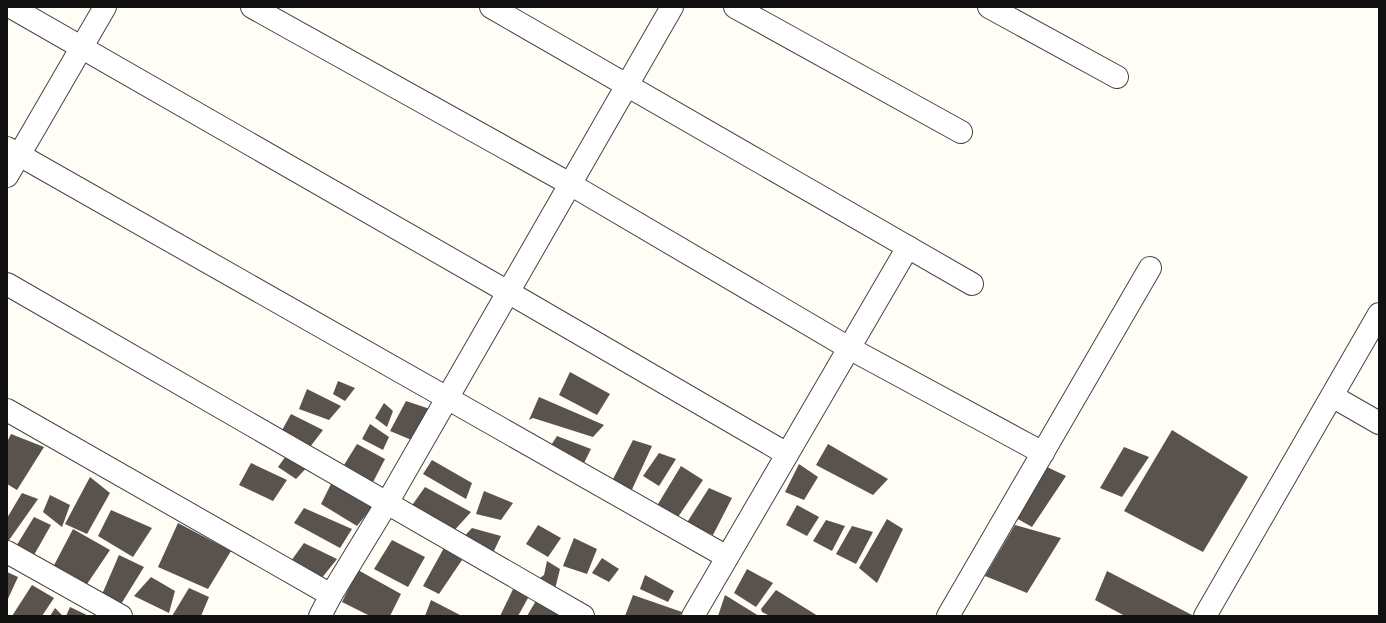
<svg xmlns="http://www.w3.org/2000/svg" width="1386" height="623" viewBox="0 0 1386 623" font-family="'Zilla Slab',serif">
<rect width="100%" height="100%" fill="#fffdf5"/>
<g fill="#5a524d">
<polygon points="570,372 610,394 597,415 559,395"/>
<polygon points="338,381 355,388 345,401 333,394"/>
<polygon points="307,389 341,406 329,420 299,409"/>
<polygon points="539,397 604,425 593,437 533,418 529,420"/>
<polygon points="406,401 430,409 414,441 390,431"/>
<polygon points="384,403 393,411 387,427 375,418"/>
<polygon points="291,414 323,430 310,447 281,432"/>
<polygon points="370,424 389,437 383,450 362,439"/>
<polygon points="1172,430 1248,477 1203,552 1124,511"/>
<polygon points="11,434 44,447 17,490 7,484 7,442"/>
<polygon points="557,436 591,449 580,471 546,453"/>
<polygon points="633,440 652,446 629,496 609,487"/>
<polygon points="357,444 385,459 372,484 344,465"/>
<polygon points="828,444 888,479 873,495 816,465"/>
<polygon points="1124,447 1149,457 1122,497 1100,488"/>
<polygon points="291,449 312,462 296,479 278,467"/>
<polygon points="659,453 676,459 659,486 643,476"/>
<polygon points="432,460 472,483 466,499 423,474"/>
<polygon points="251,463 287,480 273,501 239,485"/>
<polygon points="799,464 818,477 804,500 785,492"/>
<polygon points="681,466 703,480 674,523 655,509"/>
<polygon points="1047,467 1066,476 1032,527 1016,518"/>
<polygon points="90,477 110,493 87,534 65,524"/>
<polygon points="333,480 378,500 357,526 321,504"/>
<polygon points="425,487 471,512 452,533 408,511"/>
<polygon points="709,488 732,498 713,535 686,524"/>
<polygon points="484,491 513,503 501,520 476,514"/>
<polygon points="22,493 38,499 7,543 7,518"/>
<polygon points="50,495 70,505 62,527 43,512"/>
<polygon points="797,505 819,517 807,536 786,525"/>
<polygon points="304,508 352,529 340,548 294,523"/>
<polygon points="111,510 152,528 133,557 98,536"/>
<polygon points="34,517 51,525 34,555 15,548"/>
<polygon points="887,519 903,529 877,583 859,568"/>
<polygon points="826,520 845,526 832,551 813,541"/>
<polygon points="178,523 231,551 208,589 158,567"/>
<polygon points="538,525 561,538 548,557 526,544"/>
<polygon points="1015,525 1061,538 1027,593 985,576"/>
<polygon points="852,526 873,532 856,564 836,554"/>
<polygon points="472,528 501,536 491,557 460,541"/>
<polygon points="73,529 110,550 83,590 51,571"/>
<polygon points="574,538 597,549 587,574 563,566"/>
<polygon points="392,540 425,557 408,587 374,569"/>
<polygon points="304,543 337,559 321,579 291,561"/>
<polygon points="445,546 462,560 439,594 423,586"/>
<polygon points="119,555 144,567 118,609 100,599"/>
<polygon points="602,558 619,569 609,582 592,573"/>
<polygon points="547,561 560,569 555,589 540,578 544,575"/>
<polygon points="747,569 773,583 756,607 734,593"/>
<polygon points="358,570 401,594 390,616 370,616 342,602"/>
<polygon points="1107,571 1194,616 1125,616 1095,600"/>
<polygon points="7,572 18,577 7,601"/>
<polygon points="645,575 674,591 668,602 640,589"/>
<polygon points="151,577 175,591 169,613 134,596"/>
<polygon points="517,581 533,589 518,616 500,616"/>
<polygon points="32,585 54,598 42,616 12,616"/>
<polygon points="189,588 209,597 201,616 172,616"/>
<polygon points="776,590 818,616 770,616 762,612 761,609"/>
<polygon points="633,595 682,612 680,616 625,616"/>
<polygon points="725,595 759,616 718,616"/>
<polygon points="537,599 562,613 560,616 527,616"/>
<polygon points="431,600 462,616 425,616"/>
<polygon points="70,607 89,616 66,616"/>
<polygon points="55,608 63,616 50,616"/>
</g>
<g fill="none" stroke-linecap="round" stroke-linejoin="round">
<defs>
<g id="street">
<polyline points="11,7 508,292 787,454"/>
<polyline points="252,7 570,184 849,348 1043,453"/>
<polyline points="491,7 972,284"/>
<polyline points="735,7 961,132"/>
<polyline points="989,7 1117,77"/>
<polyline points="7,148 727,557"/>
<polyline points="7,176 105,7"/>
<polyline points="7,284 583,616"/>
<polyline points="1332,396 1379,423"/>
<polyline points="7,410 331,595"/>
<polyline points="7,552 121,616"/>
<polyline points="320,616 331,595 387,503 672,7"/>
<polyline points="693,616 908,247"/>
<polyline points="948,616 1150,268"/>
<polyline points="1205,616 1379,314"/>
</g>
</defs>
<use href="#street" stroke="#444" stroke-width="24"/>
<use href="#street" stroke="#fff" stroke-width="22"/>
</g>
<rect width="1386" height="623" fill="none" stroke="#111111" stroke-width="16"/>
</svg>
